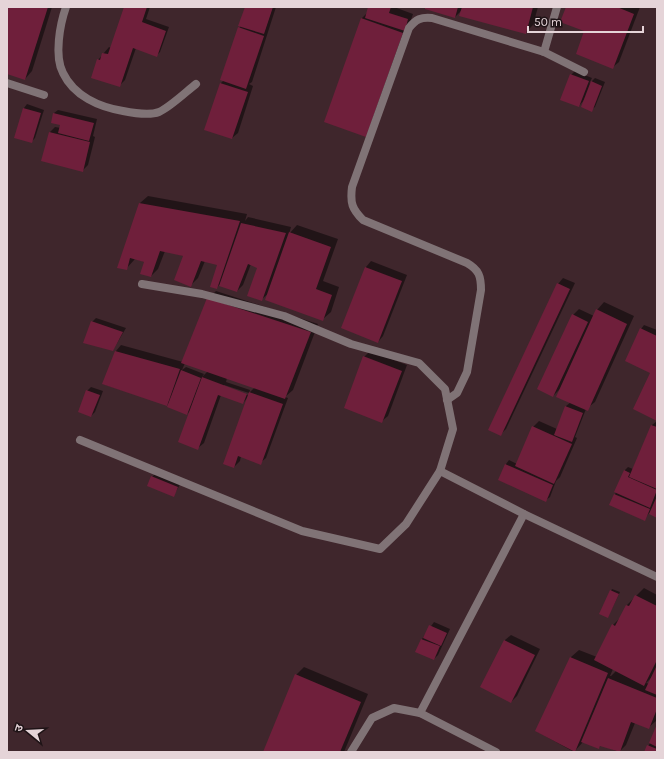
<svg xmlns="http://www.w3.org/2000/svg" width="664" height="759" viewBox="0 0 664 759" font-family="Karla,'Noto Sans Devanagari',sans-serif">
<rect width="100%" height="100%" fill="#3f262c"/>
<g fill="#0007" fill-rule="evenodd">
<polygon points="7,7 52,7 32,71 25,79 7,73"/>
<polygon points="125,7 150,7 146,19 169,27 160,52 157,55 136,48 125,80 119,86 98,60 109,47 111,48"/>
<polygon points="246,7 276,7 252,82 249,84 253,86 238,133 232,138 206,130 221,83 224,80"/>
<polygon points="369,7 394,7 413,14 374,128 361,19 367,13"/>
<polygon points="426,7 538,7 533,25 525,33 462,10 455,17"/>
<polygon points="567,7 640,7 619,62 613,67"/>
<polygon points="575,71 592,78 589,84 595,78 605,82 595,107 591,110 584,100 579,106 571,75"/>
<polygon points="27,104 44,110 35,138 31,142 24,108"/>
<polygon points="58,110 97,119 93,136 95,137 88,165 82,171 50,132 55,127 61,128 62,124 54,113"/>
<polygon points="148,196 247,214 245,221 248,217 291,227 289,234 297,225 338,239 323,281 339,287 331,312 323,319 269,293 261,300 259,267 251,264 243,285 237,291 219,285 217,288 219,264 205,261 198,278 191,285 184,256 165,251 158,269 151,276 145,262 135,259 126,269 140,203"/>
<polygon points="371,261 407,275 383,336 378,342 366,267"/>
<polygon points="563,278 575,283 506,429 500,435 558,284"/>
<path d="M216,291L318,324L293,390L285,397L288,398L266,458L260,463L241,456L240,461L234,467L248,397L243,403L221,395L204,443L198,448L191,410L187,414L170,402L167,405L103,384L116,351L121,345L183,362L208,299ZM185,363L208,371L202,377L204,374L186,367L182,370ZM227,378L255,387L249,393L251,396L224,387V385L249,393L250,390L226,382Z"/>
<polygon points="604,302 634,316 595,402 586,409 575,437 577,438 560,477 556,481 550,497 546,500 499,480 506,464 509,460 517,464 533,427 539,421 557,429 566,406 571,402 561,388 553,396 573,315 579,309 594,316 597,310"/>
<polygon points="96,318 126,328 113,350 92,322"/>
<polygon points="644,325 657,330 657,420 651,372 641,329"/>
<polygon points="370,351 407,365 388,416 382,421 364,357"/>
<polygon points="91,387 103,391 95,412 91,416 87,391"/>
<polygon points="657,421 657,517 649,513 644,520 611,505 624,471 628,467 633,469 652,425"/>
<polygon points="156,473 181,483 173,496 152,477"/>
<path d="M644,588L657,595L656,721L648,728L635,723L626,745L619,752L601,745L599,748L583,742L574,752L536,731L571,657L579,650L597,657L613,625L621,617L627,605ZM613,669L616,671L611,676H610ZM653,676L649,684L646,683Z"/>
<polygon points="612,589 620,592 608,617 611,591"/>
<polygon points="434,622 450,629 438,655 434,659 417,652 422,639"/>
<polygon points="511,635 540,649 517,696 511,702 482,687 505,640"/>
<polygon points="304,667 368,694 344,752 264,752 296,675"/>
<polygon points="657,727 657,752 645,752 650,743"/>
</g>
<g fill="#6f1f3b">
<polygon points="7,7 48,7 25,80 7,74"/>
<polygon points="124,7 147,7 142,22 166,31 157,57 133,48 120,87 91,78 97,59 100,60 102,53 108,54"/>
<polygon points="245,7 273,7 264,34 238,26"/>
<polygon points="368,7 391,7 389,13 408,19 405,31 365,18"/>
<polygon points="425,7 458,7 455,18 425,9"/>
<polygon points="462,7 533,7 526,34 459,16"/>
<polygon points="566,7 617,7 634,14 613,69 576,54 584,31 560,22"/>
<polygon points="361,18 403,33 366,137 324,122"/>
<polygon points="238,27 264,36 246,89 220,80"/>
<polygon points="570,74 589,81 579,107 560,100"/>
<polygon points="591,81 602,86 592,112 581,107"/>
<polygon points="220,83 248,92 232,139 204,130"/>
<polygon points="23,108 41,113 32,143 14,138"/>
<polygon points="53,113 94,123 89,141 58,133 60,125 51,123"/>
<polygon points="49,132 90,142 83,172 41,161"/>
<polygon points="139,203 240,221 217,289 210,287 217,265 201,261 191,287 174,280 183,256 160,251 151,277 140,274 144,262 130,258 127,270 117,268"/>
<polygon points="241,223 286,233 262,301 247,296 257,268 248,264 237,292 219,286"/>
<polygon points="289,232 331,247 316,289 332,295 323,321 265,300"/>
<polygon points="365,267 402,281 378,343 341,328"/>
<polygon points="557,283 570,289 501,436 488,430"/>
<polygon points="207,298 311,332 285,399 181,363"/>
<polygon points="596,309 627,324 588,411 556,397"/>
<polygon points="572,314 588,322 553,397 537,389"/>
<polygon points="91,321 123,332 113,351 83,343"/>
<polygon points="640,328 657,336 657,421 633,409 650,373 625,361"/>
<polygon points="115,351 180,369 167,406 102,384"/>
<polygon points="363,356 402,371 382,423 344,408"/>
<polygon points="181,370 201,378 187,415 167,407"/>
<polygon points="202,377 247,394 243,404 218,395 198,450 178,442"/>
<polygon points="86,390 100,395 91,417 78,412"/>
<polygon points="249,392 283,404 261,465 238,456 234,468 223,464"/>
<polygon points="565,406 583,413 572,442 554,435"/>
<polygon points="651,425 657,427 657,489 629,477"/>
<polygon points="532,426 572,444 554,484 515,466"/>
<polygon points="505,464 553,485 546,502 498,480"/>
<polygon points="624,470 630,473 628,477 657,490 650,508 614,492"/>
<polygon points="151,476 178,487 174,497 147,486"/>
<polygon points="614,494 650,509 645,521 609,505"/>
<polygon points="657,496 657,518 649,514"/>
<polygon points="610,590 619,594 608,618 599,614"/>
<polygon points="635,595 657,606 657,660 644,686 594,660 612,624 615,626 626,605 629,606"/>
<polygon points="429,625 447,633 441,646 423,638"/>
<polygon points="421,639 440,646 434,660 415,652"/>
<polygon points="504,640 535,655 511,703 480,687"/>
<polygon points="570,657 608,673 575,752 535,731"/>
<polygon points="657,665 657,695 645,690"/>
<polygon points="295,674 361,702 340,752 263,752"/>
<polygon points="608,678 657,698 657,709 649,729 631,722 620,752 600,746 599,749 581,742"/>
<polygon points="657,724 657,747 649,743"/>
<polygon points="647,745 657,749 657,752 644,752"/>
</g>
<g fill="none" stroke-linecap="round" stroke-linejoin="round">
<g stroke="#807376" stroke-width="8">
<path d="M66,7C60,24 54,56 63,73C74,96 99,107 123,111C133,113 149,116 159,112C169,108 187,91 196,84"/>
<polyline points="544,52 557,7"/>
<polyline points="7,83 44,95"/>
<polyline points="142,284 202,294 284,316 351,344 419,363 445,389 453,429 440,471"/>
<path d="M447,400L457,393L467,372L481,290C481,276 479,270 467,263L363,220C352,209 350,203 352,187L409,28C416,19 421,17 432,18L544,52L584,72"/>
<polyline points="80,440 302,531 380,549 406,524 440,471 524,514 657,577"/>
<polyline points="420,713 524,514"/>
</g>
<polyline stroke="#807376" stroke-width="8" points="351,752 372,718 394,708 420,713 496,752"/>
</g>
<rect width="664" height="759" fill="none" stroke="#e5d4d8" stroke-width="16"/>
<g transform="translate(28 731) rotate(288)" stroke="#1e1316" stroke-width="3" paint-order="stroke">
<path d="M0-3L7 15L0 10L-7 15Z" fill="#e5d4d8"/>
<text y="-6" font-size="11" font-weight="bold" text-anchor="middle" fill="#e5d4d8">उ</text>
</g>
<path d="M528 26v6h115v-6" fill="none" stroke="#e5d4d8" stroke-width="2"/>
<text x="534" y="26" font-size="12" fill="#e5d4d8" stroke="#1e1316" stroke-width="3" paint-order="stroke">50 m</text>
</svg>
